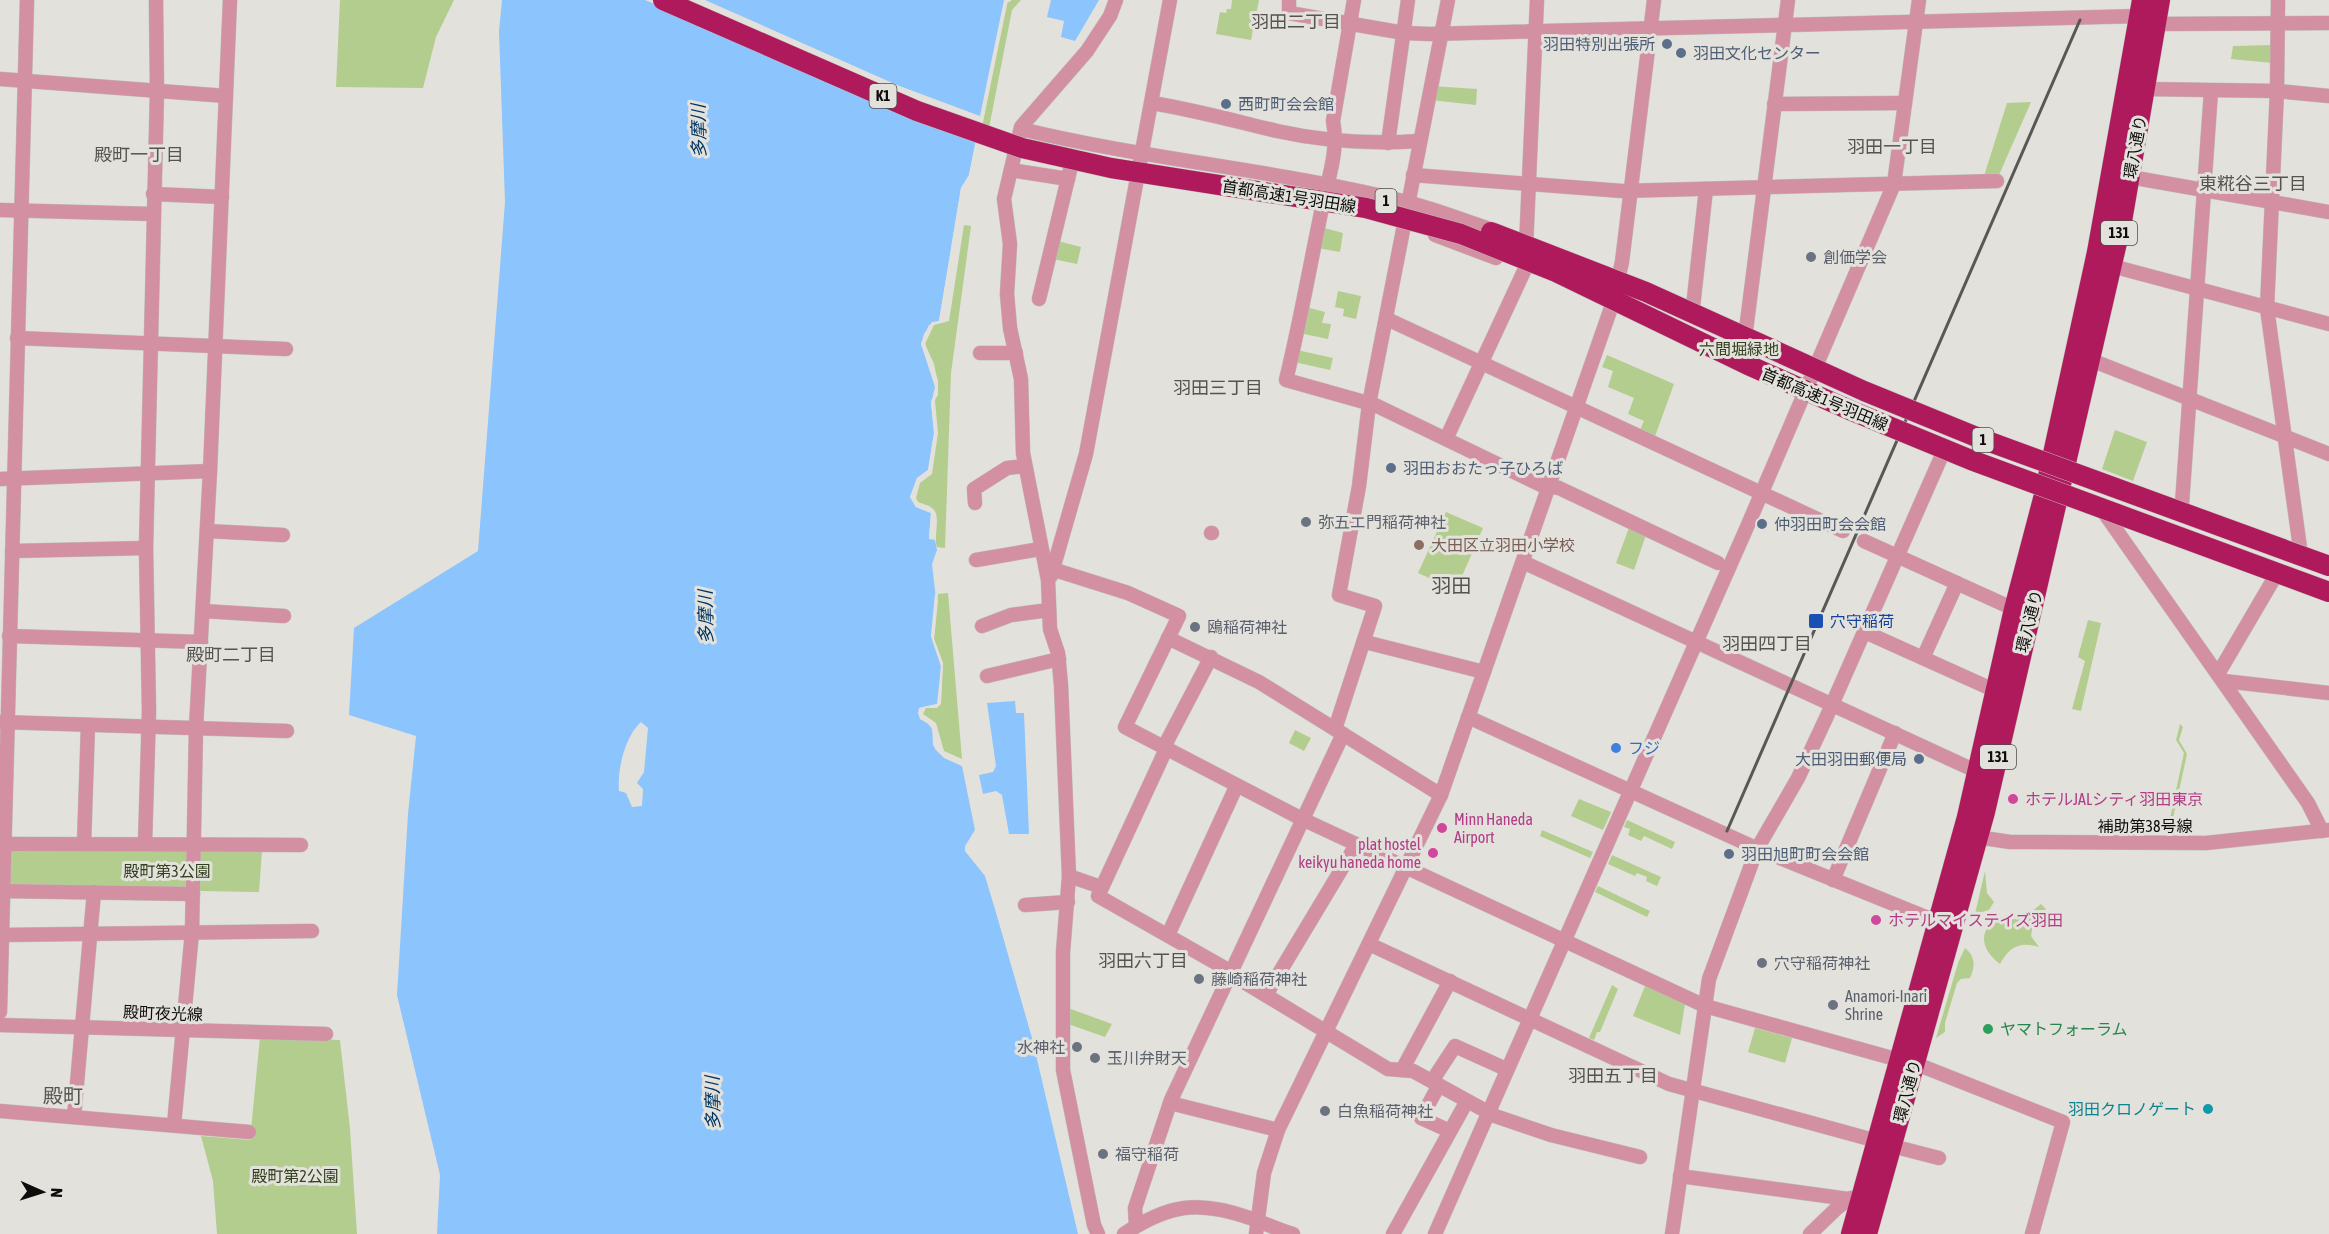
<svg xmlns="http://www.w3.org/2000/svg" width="2329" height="1234" viewBox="0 0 2329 1234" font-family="'Asap Condensed','Noto Sans JP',sans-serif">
<rect width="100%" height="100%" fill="#e3e1dc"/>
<g fill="#b3cd8e">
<polygon points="340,0 454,0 436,37 423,88 336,87"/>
<polygon points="1012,0 1021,0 1012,10 989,128 982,127 1006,4"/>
<polygon points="1232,0 1259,0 1251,40 1216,34 1220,12 1226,13 1227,9 1231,9"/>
<polygon points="2272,45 2272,63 2231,59 2233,46"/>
<polygon points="1432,86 1477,89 1476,105 1431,100"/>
<polygon points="2031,102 1999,175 1984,176 2007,103"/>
<path d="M964,225L971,226L951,373L945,548L937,547C933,536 942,515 932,508C929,505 922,504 918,502L916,498L920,483L932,474L938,433L935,401L938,383L934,364L925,344L934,325L949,321Z"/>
<polygon points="1321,227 1343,233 1340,252 1317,248"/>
<polygon points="1058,241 1081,247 1077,264 1053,259"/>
<polygon points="1338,291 1361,296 1356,319 1343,316 1344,309 1335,307"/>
<polygon points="1306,307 1325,312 1322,323 1331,324 1328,339 1299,333"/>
<polygon points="1297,350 1333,358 1330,370 1294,362"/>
<polygon points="1607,355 1674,384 1654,439 1639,432 1644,421 1628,414 1634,398 1608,387 1613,371 1602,367"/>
<polygon points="2115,430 2147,442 2133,481 2102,469"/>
<polygon points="1446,512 1483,528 1456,590 1418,573"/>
<polygon points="1630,525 1647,532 1634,570 1616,563"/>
<polygon points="948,593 962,759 944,751 936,723 923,714 926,708 937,708 941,704 943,663 934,639 938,594"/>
<polygon points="2088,620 2101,623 2081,711 2072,709 2085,661 2078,657"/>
<polygon points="2180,724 2183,727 2179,740 2187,754 2172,823 2169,823 2184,753 2176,740"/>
<polygon points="1295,730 1311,738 1304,751 1289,743"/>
<polygon points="1579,799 1611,812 1603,830 1571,816"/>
<polygon points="1627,820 1675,842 1672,849 1644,836 1641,841 1628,835 1630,829 1624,827"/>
<polygon points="1542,830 1593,852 1590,858 1540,836"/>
<polygon points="11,848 187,850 187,892 10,889"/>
<polygon points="198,850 262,851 259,892 199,891"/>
<polygon points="1612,855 1661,877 1657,886 1646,881 1647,877 1637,873 1635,876 1608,864"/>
<polygon points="1985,871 1987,893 1994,902 1989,910 1975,914"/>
<polygon points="1598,886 1650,911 1647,917 1595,892"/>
<path d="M2041,904L2046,909L2033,924L2031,936L2039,947C2020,941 2009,947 2000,964C1975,945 1980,922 2010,914L2012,919H2023Z"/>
<path d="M1965,948C1976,957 1975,967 1970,978L1961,979L1957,983L1945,1023V1032L1936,1038L1958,963Z"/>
<polygon points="1612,985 1618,989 1600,1032 1597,1032 1594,1040 1589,1038"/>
<polygon points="1645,986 1685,1004 1680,1035 1633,1016"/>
<polygon points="1068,1008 1112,1024 1105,1037 1068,1024"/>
<polygon points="1755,1028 1792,1038 1785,1063 1748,1052"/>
<polygon points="260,1037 340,1040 350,1129 357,1234 217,1234 213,1181 201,1136 250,1140"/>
</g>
<g fill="#8cc4fd" fill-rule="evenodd">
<path d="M502,0H1005L969,175L961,188L939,321L932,322L924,334L921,344L935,387L931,404L934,433L928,470L917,478L910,497L916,507L931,513L929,537L935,540L937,550L932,564L936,599L931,636L941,666L937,704L919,708L920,719C937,727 932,734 935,749L944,758L962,766L975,830L965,846V851L985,876L997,916L1032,1038L1078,1234H437L440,1175L397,995L408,814L416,736L349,715L354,628L478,551L505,202L499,31ZM641,722L648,728L644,772L637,783L643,789L642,806L632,807L626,793L619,791C617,770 625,736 641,722Z"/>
<polygon points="1051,0 1099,0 1075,41 1061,37 1064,21 1047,17"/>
<polygon points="1015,701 1016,713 1024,713 1029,834 1009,834 1002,795 996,791 983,794 979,775 993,772 996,766 987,703"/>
</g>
<g fill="#e3e1dc">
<polygon points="645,0 705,0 897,85 980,116 1004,0 1008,0 972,175 964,189 942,322 933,325 925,339 926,352 938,380 938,395 934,401 937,433 931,471 919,480 914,497 917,504 934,512 932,537 935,540 929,539 931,513 916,507 910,497 917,478 928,470 934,433 931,401 935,394 935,380 921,344 929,325 939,321 961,188 969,175 976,139"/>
<polygon points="935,593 938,601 934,639 943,663 941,700 939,706 925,708 921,713 922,717 935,723 938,748 946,756 962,763 962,766 940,754 933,745 932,725 920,719 918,713 919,708 937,704 939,699 941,666 931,636"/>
</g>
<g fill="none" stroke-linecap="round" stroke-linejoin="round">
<defs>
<g id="minor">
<polyline points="1289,0 1289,13 1404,33 1430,34 2140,16"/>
<path d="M1354,0L1333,121C1339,151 1328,178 1322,208C1310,265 1300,323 1286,380L1375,405L1541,485L1559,488L1718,563"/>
<polyline points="2278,0 2277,91 2267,308 2300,548"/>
<polyline points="2156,24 2329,23"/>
<polyline points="0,79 226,96"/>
<polyline points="2145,89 2277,91 2329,96"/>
<path d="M1152,103C1195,110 1235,121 1277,131C1322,141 1373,144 1419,141"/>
<polyline points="1774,104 1905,103"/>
<path d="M1021,129C1148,160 1280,170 1407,202C1438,210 1468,222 1499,232"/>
<polyline points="1388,143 1408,0"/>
<polyline points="1011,170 1068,179"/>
<polyline points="1413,175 1622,191 1997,181"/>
<polyline points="2130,177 2329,212"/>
<polyline points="153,194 222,197"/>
<polyline points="0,210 153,214"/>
<polyline points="1435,235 1496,258"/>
<polyline points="2112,266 2329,324"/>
<polyline points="1039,299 1071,166"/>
<polyline points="1693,307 1706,189"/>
<polyline points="1387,319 1843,531"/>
<polyline points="1746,330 1788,0"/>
<polyline points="17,338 286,349"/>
<polyline points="980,353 1016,353"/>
<polyline points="2091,360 2329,454"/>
<polyline points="1446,439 1525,269 1537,0"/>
<polyline points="0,479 210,471"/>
<polyline points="975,503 974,489 1007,468 1025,466"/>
<polyline points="2182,504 2211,91"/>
<polyline points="2105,514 2308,803 2322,831"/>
<polyline points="207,531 283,535"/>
<polyline points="1211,533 1212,533"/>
<polyline points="1864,541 2014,609"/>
<polyline points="12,551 146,548"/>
<polyline points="976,560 1040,549"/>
<polyline points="1523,562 1978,772"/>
<polyline points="1055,570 1128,593 1179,616 1125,727 1302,819 1705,1006 1924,1067 2063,1122 2032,1234"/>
<polyline points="1051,576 1086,454 1170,0"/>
<polyline points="203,611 284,616"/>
<polyline points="982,626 1011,615 1049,610"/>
<polyline points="1865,632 1996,691"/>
<polyline points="9,636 201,642"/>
<polyline points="1168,638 1259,682 1441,795"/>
<polyline points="1365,642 1484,672"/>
<polyline points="1923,658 1957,583"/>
<polyline points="2218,674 2276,575"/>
<polyline points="987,676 1059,659"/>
<polyline points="2224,681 2329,693"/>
<polyline points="1468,717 1758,849 1928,918 1946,921"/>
<polyline points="0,722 287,731"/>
<polyline points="1335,729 1375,606 1339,595 1359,486 1369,404 1448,0"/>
<polyline points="1165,745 1211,657"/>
<polyline points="1167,747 1098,896 1230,971"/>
<polyline points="1970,836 2010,842 2206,843 2329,830"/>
<polyline points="0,844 301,845"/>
<polyline points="84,844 88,725"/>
<polyline points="145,844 149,711 146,548 157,91 156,0"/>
<polyline points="1069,876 1101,887"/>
<polyline points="1833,880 1895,733"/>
<polyline points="0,891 193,894"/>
<polyline points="1025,905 1068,902"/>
<polyline points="0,935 312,931"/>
<polyline points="1168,935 1236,787"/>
<polyline points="1369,944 1669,1084 1877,1141"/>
<polyline points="1229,973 1388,1069 1413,1071 1495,1116 1551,1135 1640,1157"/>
<polyline points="1266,995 1356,845"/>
<polyline points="0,1012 27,0"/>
<polyline points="0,1025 326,1034"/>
<polyline points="1402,1070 1450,981"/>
<polyline points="1432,1081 1455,1046 1506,1069"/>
<polyline points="1439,1085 1421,1118 1450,1131"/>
<polyline points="1170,1103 1278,1130"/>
<polyline points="0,1111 249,1132"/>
<polyline points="74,1117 94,892"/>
<polyline points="174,1125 192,932 196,728 210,471 230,0"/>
<polyline points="1892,1146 1939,1158"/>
<polyline points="1680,1176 1848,1199"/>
<polyline points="1136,1225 1135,1208 1171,1100 1343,734"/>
<polyline points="1098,1234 1094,1225 1063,1070 1063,952 1069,876 1061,685 1058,653 1050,629 1048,580 1023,453 1021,379 1010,328 1007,294 1010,244 1004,199 1021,127 1087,51 1110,16 1116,0"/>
<path d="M1124,1234C1169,1204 1198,1200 1250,1218C1265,1223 1278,1230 1293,1234"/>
<polyline points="1256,1234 1264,1173 1278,1130 1441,795 1612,305 1622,262 1654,0"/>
<polyline points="1393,1234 1467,1101"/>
<polyline points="1435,1234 1747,527 1894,184 1919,0"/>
<polyline points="1672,1234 1709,979 1757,849 1798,778 1827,716 1942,455"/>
<polyline points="1810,1234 1837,1208 1851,1198"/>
</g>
<g id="highway">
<polyline points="1851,1234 1967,817 2014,609 2044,495 2097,252 2142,0"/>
<polyline points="1867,1234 1985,812 2122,221 2160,0"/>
</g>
</defs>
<use href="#minor" stroke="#c1bfba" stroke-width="15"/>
<use href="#highway" stroke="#c1bfba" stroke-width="21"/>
<use href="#minor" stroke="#d390a3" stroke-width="14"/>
<use href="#highway" stroke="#af1a5c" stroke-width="20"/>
<polyline stroke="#595854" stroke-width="3" points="1727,831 2080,20"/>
<defs>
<g id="highway-bridge">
<polyline points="663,0 917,111 1022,148 1111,168 1366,208 1461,234 1556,272 1748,365 1852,411 1971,460 2329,592"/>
<polyline points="1491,232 1646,292 1864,391 1979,438 2329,566"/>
</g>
</defs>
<use href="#highway-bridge" stroke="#c1bfba" stroke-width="21" stroke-linecap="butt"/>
<use href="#highway-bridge" stroke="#af1a5c" stroke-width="20"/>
</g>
<g fill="#5c6f8a" stroke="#e3e1dc" stroke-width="2">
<circle cx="1667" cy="44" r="6"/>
<circle cx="1681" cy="53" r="6"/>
<circle cx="1226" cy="104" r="6"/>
<circle cx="1391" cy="468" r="6"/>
<circle cx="1762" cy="524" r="6"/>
<circle cx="1919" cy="759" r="6"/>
<circle cx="1729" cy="854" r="6"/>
</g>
<g fill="#6b7280" stroke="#e3e1dc" stroke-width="2">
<circle cx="1811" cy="257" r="6"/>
<circle cx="1306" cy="522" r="6"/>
<circle cx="1195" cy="627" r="6"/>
<circle cx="1762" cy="963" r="6"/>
<circle cx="1199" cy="979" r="6"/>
<circle cx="1833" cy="1005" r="6"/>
<circle cx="1077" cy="1047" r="6"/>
<circle cx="1095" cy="1058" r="6"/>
<circle cx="1325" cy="1111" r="6"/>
<circle cx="1103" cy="1154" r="6"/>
</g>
<circle fill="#8d6e63" stroke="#e3e1dc" stroke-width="2" cx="1419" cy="545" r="6"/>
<rect fill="#1a4fb4" stroke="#e3e1dc" stroke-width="2" x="1808" y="613" width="16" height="16" rx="3"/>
<circle fill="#3f7fe0" stroke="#e3e1dc" stroke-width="2" cx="1616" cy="748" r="6"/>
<g fill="#d1479c" stroke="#e3e1dc" stroke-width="2">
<circle cx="2013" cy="799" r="6"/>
<circle cx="1442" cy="828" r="6"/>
<circle cx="1433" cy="853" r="6"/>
<circle cx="1876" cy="920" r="6"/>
</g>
<circle fill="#2e9e5b" stroke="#e3e1dc" stroke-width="2" cx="1988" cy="1029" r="6"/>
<circle fill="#0f9aa8" stroke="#e3e1dc" stroke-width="2" cx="2208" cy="1109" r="6"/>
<g text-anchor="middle" stroke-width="6" stroke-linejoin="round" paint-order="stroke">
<g fill="#e3e1dc" stroke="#4d4c49" stroke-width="1.5">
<rect x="869.5" y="84" width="27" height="24" rx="4.5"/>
<rect x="1375.5" y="189" width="21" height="24" rx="4.5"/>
<rect x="2101" y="221" width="36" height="24" rx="4.5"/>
<rect x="1972.5" y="428" width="21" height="24" rx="4.5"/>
<rect x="1980" y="745" width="36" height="24" rx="4.5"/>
</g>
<g font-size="15" font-weight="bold" fill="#0d0c0a">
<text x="883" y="101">K1</text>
<text x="1386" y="206">1</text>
<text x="2119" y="238">131</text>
<text x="1983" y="445">1</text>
<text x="1998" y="762">131</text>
</g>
<g font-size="16" fill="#4e5e75" stroke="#e3e1dc" text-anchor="start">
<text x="1655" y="50" text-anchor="end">羽田特別出張所</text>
<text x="1693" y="59">羽田文化センター</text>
<text x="1238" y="110">西町町会会館</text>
<text x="1403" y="474">羽田おおたっ子ひろば</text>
<text x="1774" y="530">仲羽田町会会館</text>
<text x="1907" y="765" text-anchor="end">大田羽田郵便局</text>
<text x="1741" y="860">羽田旭町町会会館</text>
</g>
<g font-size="16" fill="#0d0c0a" stroke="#e3e1dc">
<text transform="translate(2135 147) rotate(-80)" y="6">環八通り</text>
<text transform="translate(1289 196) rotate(9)" y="6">首都高速1号羽田線</text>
<text transform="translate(1825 399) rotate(23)" y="6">首都高速1号羽田線</text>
<text transform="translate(2029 621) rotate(-76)" y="6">環八通り</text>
<text x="2145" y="832">補助第38号線</text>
<text transform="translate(163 1013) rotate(2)" y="6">殿町夜光線</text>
<text transform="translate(1907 1091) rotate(-75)" y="6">環八通り</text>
</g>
<g font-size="16" fill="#5b616d" stroke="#e3e1dc" text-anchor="start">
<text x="1823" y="263">創価学会</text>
<text x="1318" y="528">弥五エ門稲荷神社</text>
<text x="1207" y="633">鴎稲荷神社</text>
<text x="1774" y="969">穴守稲荷神社</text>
<text x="1211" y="985">藤崎稲荷神社</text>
<text x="1845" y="1002">Anamori-Inari<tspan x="1845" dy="18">Shrine</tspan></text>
<text x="1065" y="1053" text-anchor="end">水神社</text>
<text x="1107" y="1064">玉川弁財天</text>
<text x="1337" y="1117">白魚稲荷神社</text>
<text x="1115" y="1160">福守稲荷</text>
</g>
<g font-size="16" fill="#32411b" stroke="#e3e1dc">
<text x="1739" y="355">六間堀緑地</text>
<text x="167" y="877">殿町第3公園</text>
<text x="295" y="1182">殿町第2公園</text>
</g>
<g font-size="16" fill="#785e54" stroke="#e3e1dc" text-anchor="start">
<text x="1431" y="551">大田区立羽田小学校</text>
</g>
<g font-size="16" fill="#164399" stroke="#e3e1dc" text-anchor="start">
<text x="1830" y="627">穴守稲荷</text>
</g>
<g font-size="16" fill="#366cbe" stroke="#e3e1dc" text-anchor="start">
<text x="1628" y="754">フジ</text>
</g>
<g font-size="16" fill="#b23c85" stroke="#e3e1dc" text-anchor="start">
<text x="2025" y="805">ホテルJALシティ羽田東京</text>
<text x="1454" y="825">Minn Haneda<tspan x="1454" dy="18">Airport</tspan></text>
<text x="1421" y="850" text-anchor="end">plat hostel<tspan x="1421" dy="18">keikyu haneda home</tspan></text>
<text x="1888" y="926">ホテルマイステイズ羽田</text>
</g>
<g font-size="16" fill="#27864d" stroke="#e3e1dc" text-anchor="start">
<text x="2000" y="1035">ヤマトフォーラム</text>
</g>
<g font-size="16" fill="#0d838f" stroke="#e3e1dc" text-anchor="end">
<text x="2196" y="1115">羽田クロノゲート</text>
</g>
<g font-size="18" fill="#565450" stroke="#e3e1dc">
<text x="1296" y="28">羽田二丁目</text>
<text x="1892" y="153">羽田一丁目</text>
<text x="139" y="161">殿町一丁目</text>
<text x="2253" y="190">東糀谷三丁目</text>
<text x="1218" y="394">羽田三丁目</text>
<text x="1767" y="650">羽田四丁目</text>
<text x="231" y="661">殿町二丁目</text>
<text x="1143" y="967">羽田六丁目</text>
<text x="1613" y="1082">羽田五丁目</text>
</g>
<g font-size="18" font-style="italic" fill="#003562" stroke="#e3e1dc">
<text transform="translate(699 131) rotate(-91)" y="6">多摩川</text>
<text transform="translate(706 617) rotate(-91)" y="6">多摩川</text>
<text transform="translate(713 1103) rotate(-91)" y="6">多摩川</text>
</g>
<g font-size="20" fill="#565450" stroke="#e3e1dc">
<text x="1451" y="593">羽田</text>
<text x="63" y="1103">殿町</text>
</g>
</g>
<g transform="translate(42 1192) rotate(93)" stroke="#e3e1dc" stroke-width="4.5" paint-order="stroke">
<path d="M0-4.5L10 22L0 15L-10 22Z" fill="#0d0c0a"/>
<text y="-9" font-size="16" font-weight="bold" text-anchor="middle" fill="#0d0c0a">N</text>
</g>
</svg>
